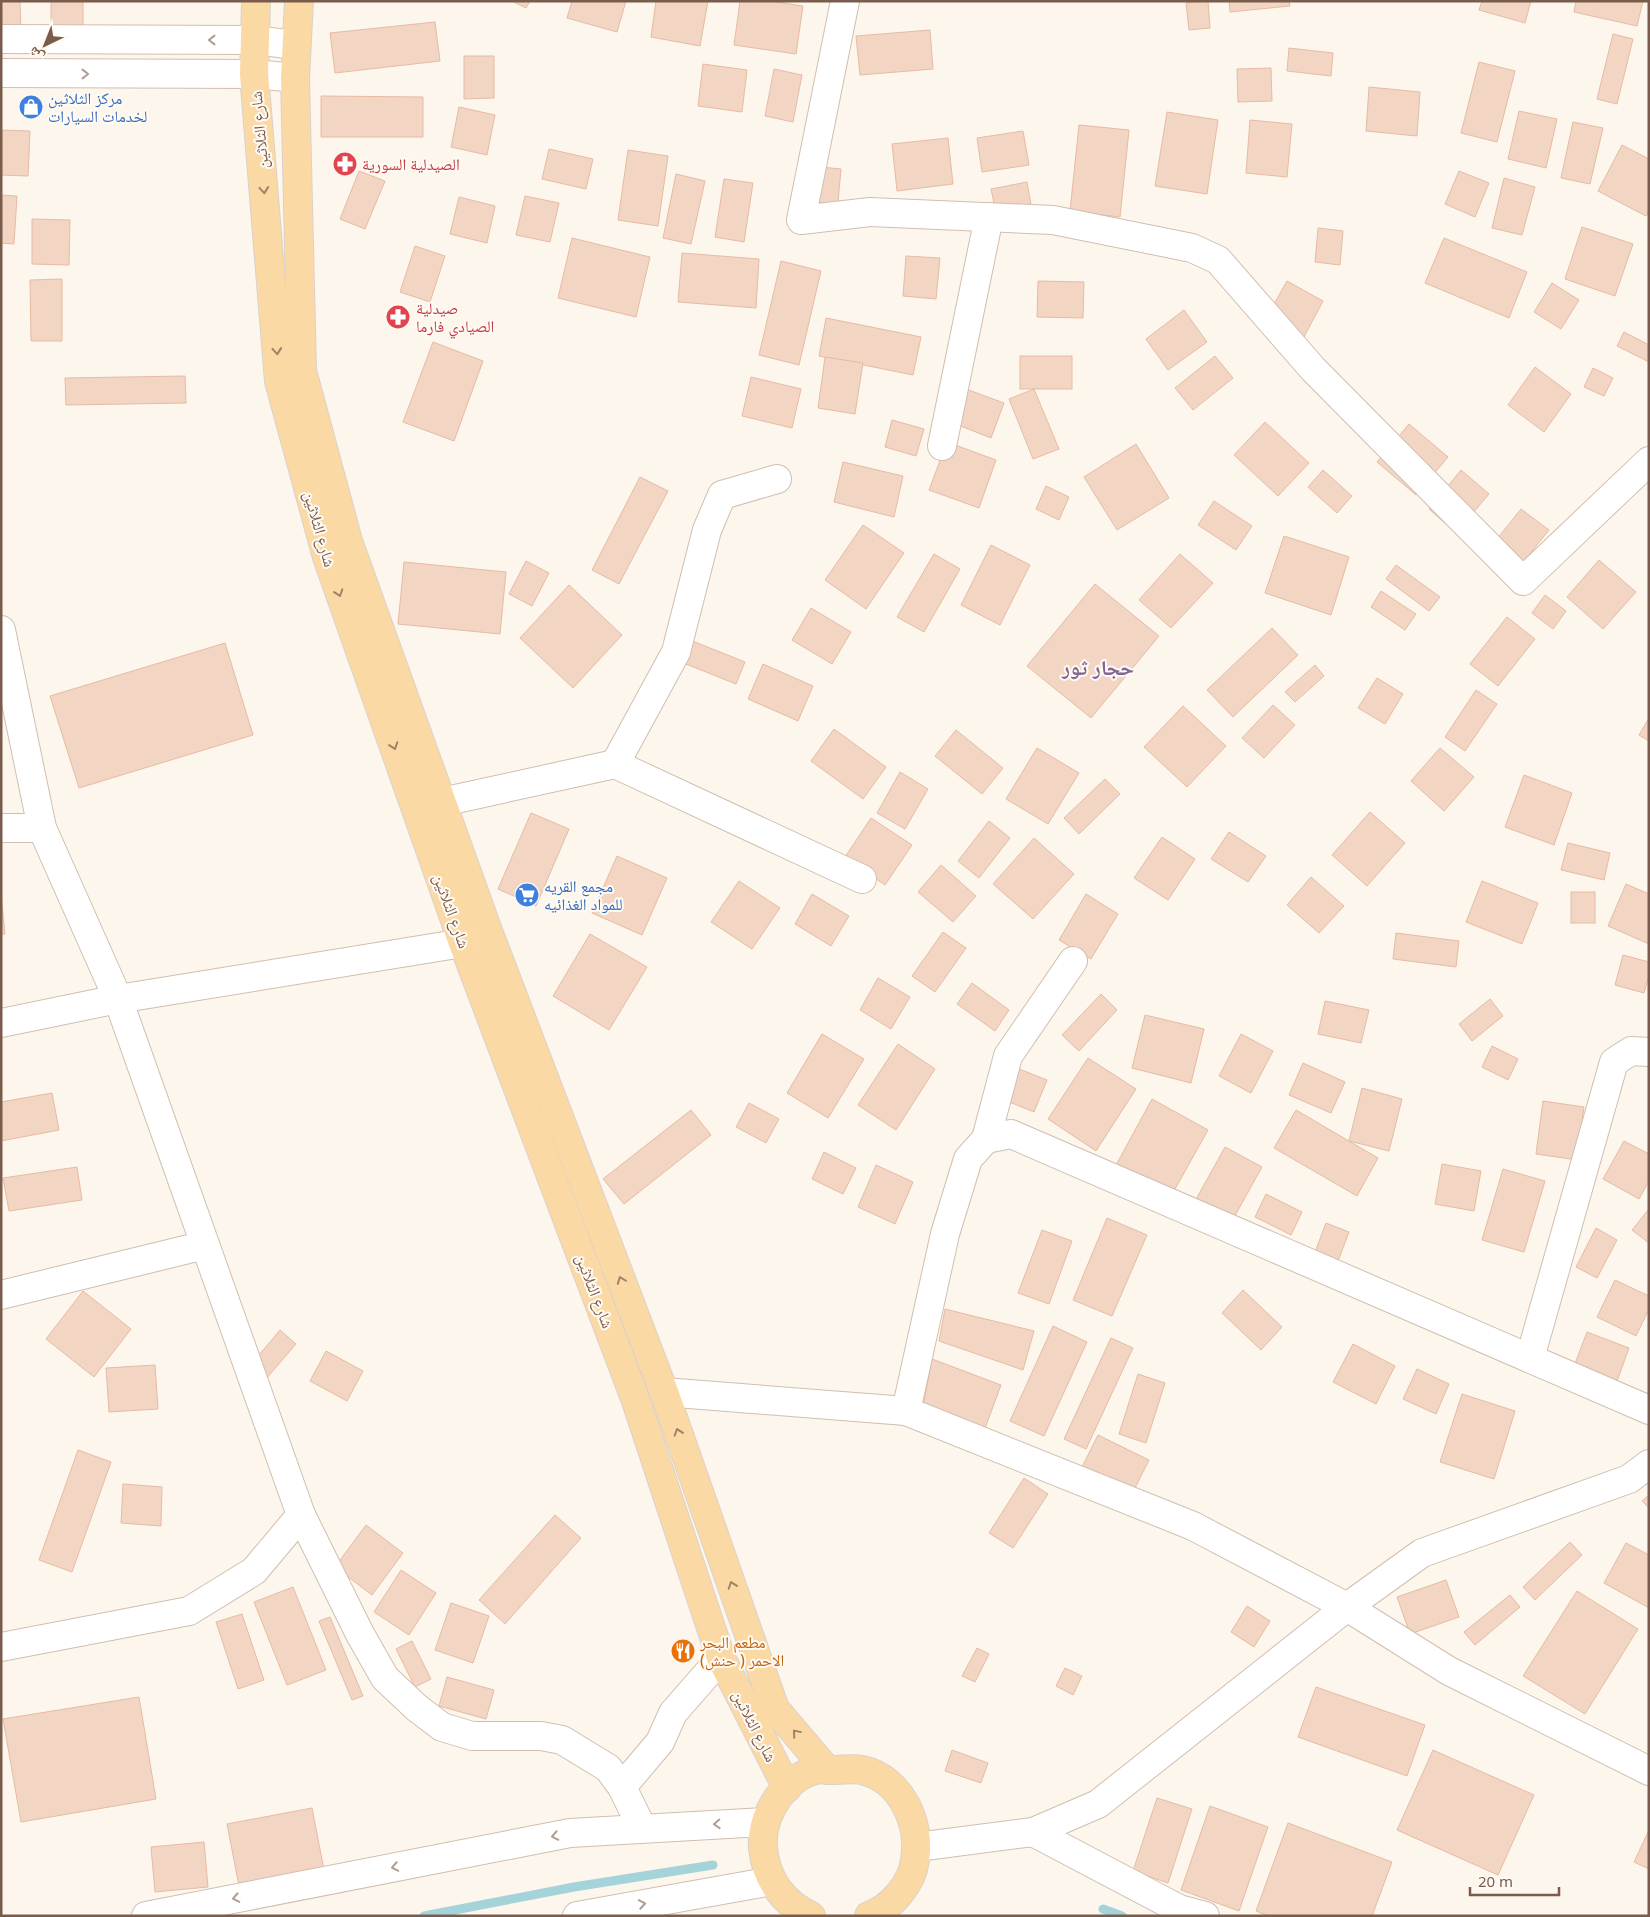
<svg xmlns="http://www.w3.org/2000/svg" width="1650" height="1917" viewBox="0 0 1650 1917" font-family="'Noto Sans','Noto Naskh Arabic',sans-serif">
<rect width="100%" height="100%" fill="#fdf6ec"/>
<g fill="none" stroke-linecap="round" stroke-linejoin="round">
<g stroke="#a5d3da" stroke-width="9">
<polyline points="1103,1909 1122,1916"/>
<polyline points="424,1916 574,1887 713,1865"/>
</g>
</g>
<g fill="#f3d5c3" stroke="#e6bba3">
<polygon points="1,1 20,1 21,36 1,36"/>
<rect x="51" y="1" width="32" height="30"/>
<polygon points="512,1 530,1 526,8"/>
<polygon points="572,1 626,1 617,32 567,18"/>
<polygon points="656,1 708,1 700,46 651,37"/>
<polygon points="740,1 770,1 803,6 796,54 734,45"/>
<polygon points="1208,1 1210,28 1189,30 1186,3"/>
<polygon points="1229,1 1289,1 1290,6 1230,12"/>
<polygon points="1482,1 1531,1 1525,23 1479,10"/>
<polygon points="1576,1 1643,1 1637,26 1574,12"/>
<polygon points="435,22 440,61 335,73 330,33"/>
<polygon points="930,30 933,69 860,75 856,36"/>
<polygon points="1613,34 1633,39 1617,104 1597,99"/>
<polygon points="1289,48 1333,53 1331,76 1287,71"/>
<polygon points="464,56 494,56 494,98 464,99"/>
<polygon points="1479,62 1515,71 1497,142 1461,133"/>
<polygon points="703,64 747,70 742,112 698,106"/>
<polygon points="1271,68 1272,101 1238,102 1237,69"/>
<polygon points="774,69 802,75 793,122 765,116"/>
<polygon points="1369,87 1420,92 1417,136 1366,131"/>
<polygon points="321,96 423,97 423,137 321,137"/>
<polygon points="459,107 495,115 487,155 451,147"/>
<polygon points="1519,111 1557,119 1546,168 1508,159"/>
<polygon points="1167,112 1218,120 1207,194 1155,186"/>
<polygon points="1250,120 1292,124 1287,177 1246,173"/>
<polygon points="1573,122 1603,128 1590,184 1561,178"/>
<polygon points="1079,125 1129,130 1120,217 1070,211"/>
<polygon points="1,130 30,131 28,176 1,175"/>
<polygon points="1023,131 1029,165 982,172 977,138"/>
<polygon points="948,138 953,184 897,191 892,144"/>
<polygon points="1622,145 1649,159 1649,211 1646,216 1598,191"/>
<polygon points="549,149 593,159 586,189 542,179"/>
<polygon points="628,150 668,156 658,226 618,220"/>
<polygon points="800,165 841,169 837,213 796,209"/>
<polygon points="359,171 385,181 365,229 340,219"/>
<polygon points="1459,171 1489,183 1475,217 1445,204"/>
<polygon points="676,174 705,181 691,244 663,238"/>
<polygon points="1504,178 1535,187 1522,235 1492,228"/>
<polygon points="724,179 753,183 744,242 715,237"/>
<polygon points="1027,182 1032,210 997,217 991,189"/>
<polygon points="1,195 17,196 14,244 1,243"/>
<polygon points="525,196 559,203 550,242 516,235"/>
<polygon points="459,197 495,206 487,243 450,234"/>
<polygon points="32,219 70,220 69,265 32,264"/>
<polygon points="1582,227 1633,244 1615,296 1565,279"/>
<polygon points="1318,228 1343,231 1340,265 1315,262"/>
<polygon points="572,238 650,257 636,317 558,298"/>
<polygon points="1444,238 1527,272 1509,318 1425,283"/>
<polygon points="415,246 445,256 430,302 400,292"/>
<polygon points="682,253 759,259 756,308 678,302"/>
<polygon points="906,256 940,258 936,299 903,296"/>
<polygon points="781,261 821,271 799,365 759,355"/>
<polygon points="62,279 62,341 31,341 30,280"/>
<polygon points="1038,281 1084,282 1083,318 1037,317"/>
<polygon points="1287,281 1323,301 1297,350 1260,329"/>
<polygon points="1552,283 1579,300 1561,329 1534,312"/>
<polygon points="1184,310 1207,342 1168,370 1146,339"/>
<polygon points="826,318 921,337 913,375 819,356"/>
<polygon points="1624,332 1649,345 1649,362 1617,346"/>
<polygon points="433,342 483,361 454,441 403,422"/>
<rect x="1020" y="356" width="52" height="33"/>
<polygon points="1215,356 1233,378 1193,410 1175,388"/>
<polygon points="825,357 863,363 855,414 818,408"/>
<polygon points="1535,367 1571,394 1544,432 1508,405"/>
<polygon points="1593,368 1613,378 1604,396 1584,387"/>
<polygon points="185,376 186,403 66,405 65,378"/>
<polygon points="751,377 801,389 792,428 742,416"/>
<polygon points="966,389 1004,403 991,438 953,423"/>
<polygon points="1034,389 1059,449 1033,459 1009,399"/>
<polygon points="892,420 924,429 916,456 885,447"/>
<polygon points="1265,422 1309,463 1278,496 1234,455"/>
<polygon points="1409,424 1448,457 1416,495 1377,462"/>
<polygon points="947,442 996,460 979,508 929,490"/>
<polygon points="1136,444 1169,498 1117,530 1084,477"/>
<polygon points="843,462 903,476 894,517 834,502"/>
<polygon points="1323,470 1352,496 1337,513 1308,487"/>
<polygon points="1461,470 1489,494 1456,533 1429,509"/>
<polygon points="640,477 668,491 619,584 592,570"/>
<polygon points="1046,486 1069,497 1059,520 1036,509"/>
<polygon points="1214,501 1252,526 1236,550 1198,525"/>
<polygon points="1521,509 1549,530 1520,566 1493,544"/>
<polygon points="863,525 904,553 866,609 825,580"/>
<polygon points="1284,536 1349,557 1331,615 1265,593"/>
<polygon points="991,545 1030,565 1000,625 961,605"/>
<polygon points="934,554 960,569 924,632 897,617"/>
<polygon points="1180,554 1213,583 1171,628 1139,600"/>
<polygon points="1599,560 1636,592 1603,629 1567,597"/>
<polygon points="526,561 549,573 532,606 509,594"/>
<polygon points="404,562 506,572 500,634 398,624"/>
<polygon points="1396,565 1440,597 1429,611 1386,579"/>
<polygon points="1095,584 1159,636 1091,718 1027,666"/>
<polygon points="569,585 622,635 573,688 520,638"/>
<polygon points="1381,591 1416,614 1405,630 1371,607"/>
<polygon points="1545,595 1566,611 1553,629 1532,613"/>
<polygon points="811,608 851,632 832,664 792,640"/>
<polygon points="1507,617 1535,639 1498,686 1470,664"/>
<polygon points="1272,628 1298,655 1233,717 1207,690"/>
<polygon points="690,640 745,662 736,684 681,662"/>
<polygon points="225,643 253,735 79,788 50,696"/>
<polygon points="763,664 813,686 798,721 748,699"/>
<polygon points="1315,665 1324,676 1295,702 1285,692"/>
<polygon points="1377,678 1403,694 1385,724 1358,708"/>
<polygon points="1476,690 1497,704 1465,751 1445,737"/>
<polygon points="1273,705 1295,725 1264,758 1242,738"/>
<polygon points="1183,706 1226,746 1187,787 1144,747"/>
<polygon points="1649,718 1649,741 1639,735"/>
<polygon points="834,729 886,767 863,799 811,761"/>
<polygon points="956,730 1003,768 982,794 935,756"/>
<polygon points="1037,748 1079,773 1048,824 1006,799"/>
<polygon points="1440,748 1474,777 1444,811 1411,781"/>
<polygon points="900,772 928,789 905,829 877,813"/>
<polygon points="1524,775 1572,793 1554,845 1505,827"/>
<polygon points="1105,779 1120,794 1079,834 1064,818"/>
<polygon points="1370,812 1405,843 1367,886 1332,855"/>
<polygon points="531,813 569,829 536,906 498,889"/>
<polygon points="871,818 912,845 885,885 845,857"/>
<polygon points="989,821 1010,838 979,878 958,861"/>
<polygon points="1229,832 1266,856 1248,882 1211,859"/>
<polygon points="1162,837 1195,859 1168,900 1134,878"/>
<polygon points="1034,838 1074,874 1033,919 993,884"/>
<polygon points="1568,843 1610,853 1604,880 1561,870"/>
<polygon points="617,856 667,878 642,935 592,913"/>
<polygon points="941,865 976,896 953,922 918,892"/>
<polygon points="1311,877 1344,906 1319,933 1287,905"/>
<polygon points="739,881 780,908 752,949 711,922"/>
<polygon points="1482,881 1538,903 1522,944 1466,922"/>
<polygon points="1626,884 1649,894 1649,944 1608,926"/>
<rect x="1571" y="892" width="24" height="31"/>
<polygon points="1,894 5,934 1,934"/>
<polygon points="812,894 849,916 831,946 795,924"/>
<polygon points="1086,894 1118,914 1091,959 1059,940"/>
<polygon points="943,932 966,948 935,992 912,976"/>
<polygon points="1396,933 1459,941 1456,967 1393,959"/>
<polygon points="590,934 647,967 609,1030 553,996"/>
<polygon points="1623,955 1649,962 1649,975 1644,993 1615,985"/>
<polygon points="878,978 910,997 891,1029 860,1010"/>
<polygon points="972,983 1009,1010 995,1031 957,1004"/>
<polygon points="1101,994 1117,1010 1079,1051 1062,1035"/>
<polygon points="1490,999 1503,1016 1472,1041 1459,1024"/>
<polygon points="1325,1001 1369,1010 1361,1043 1318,1034"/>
<polygon points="1145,1015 1204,1029 1191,1083 1132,1068"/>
<polygon points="822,1034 864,1059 828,1118 787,1093"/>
<polygon points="1241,1034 1273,1051 1251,1093 1219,1076"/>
<polygon points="898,1044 935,1069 896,1130 858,1105"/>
<polygon points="1492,1046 1518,1059 1508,1080 1482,1067"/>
<polygon points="1088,1058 1136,1089 1096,1151 1048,1119"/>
<polygon points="1303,1063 1345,1082 1331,1113 1289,1095"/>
<polygon points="1009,1065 1047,1080 1034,1112 997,1097"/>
<polygon points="1362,1088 1402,1099 1389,1151 1349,1141"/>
<polygon points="52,1093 59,1130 1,1141 1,1102"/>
<polygon points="1152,1099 1208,1130 1170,1198 1115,1167"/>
<polygon points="1543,1101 1584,1107 1577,1160 1536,1154"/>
<polygon points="749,1103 779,1119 766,1143 736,1127"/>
<polygon points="691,1110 711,1135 624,1204 603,1179"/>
<polygon points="1296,1110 1378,1158 1357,1196 1274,1148"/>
<polygon points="1624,1141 1649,1154 1649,1181 1639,1199 1603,1179"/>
<polygon points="1225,1147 1262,1167 1231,1223 1194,1203"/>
<polygon points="824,1152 856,1168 843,1194 812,1179"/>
<polygon points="1442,1164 1481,1171 1474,1211 1435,1204"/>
<polygon points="876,1165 913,1182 895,1224 858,1207"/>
<polygon points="77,1167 82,1200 9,1211 3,1178"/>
<polygon points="1503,1169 1545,1181 1524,1252 1482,1240"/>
<polygon points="1266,1194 1302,1212 1291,1235 1255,1217"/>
<polygon points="1649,1209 1649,1243 1632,1230"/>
<polygon points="1107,1218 1147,1235 1112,1316 1073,1300"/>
<polygon points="1326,1223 1349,1232 1338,1261 1315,1252"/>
<polygon points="1596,1228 1617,1240 1597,1278 1576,1267"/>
<polygon points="1042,1230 1072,1241 1049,1304 1018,1293"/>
<polygon points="1615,1280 1649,1296 1649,1309 1636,1336 1597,1317"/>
<polygon points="1243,1290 1282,1327 1261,1350 1222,1313"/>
<polygon points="83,1291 131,1329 94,1377 46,1339"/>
<polygon points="945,1309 1034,1331 1023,1370 939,1341"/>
<polygon points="1053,1326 1087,1342 1044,1436 1010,1421"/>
<polygon points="280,1330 296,1344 265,1380 249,1367"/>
<polygon points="1587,1332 1629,1348 1616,1384 1573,1369"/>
<polygon points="1111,1338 1133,1348 1086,1449 1064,1439"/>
<polygon points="1353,1344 1395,1366 1376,1404 1333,1382"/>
<polygon points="326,1351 363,1371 347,1401 310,1381"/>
<polygon points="932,1359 1001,1385 984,1431 923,1406"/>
<polygon points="155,1365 158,1409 109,1412 106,1368"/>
<polygon points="1417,1369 1449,1384 1436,1414 1403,1399"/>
<polygon points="1138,1374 1165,1383 1146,1443 1119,1434"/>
<polygon points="1462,1394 1515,1411 1494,1479 1440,1462"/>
<polygon points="1098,1435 1149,1460 1131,1496 1080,1471"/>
<polygon points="78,1450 111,1462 72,1572 39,1560"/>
<polygon points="1024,1478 1048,1494 1013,1548 989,1533"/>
<polygon points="123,1484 162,1487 161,1526 121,1523"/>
<polygon points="1649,1495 1649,1508 1642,1501"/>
<polygon points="555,1515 581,1538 505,1624 479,1600"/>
<polygon points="366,1525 403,1553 372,1595 335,1567"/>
<polygon points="1570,1542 1582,1555 1535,1600 1523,1587"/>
<polygon points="1626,1543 1649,1555 1649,1608 1604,1583"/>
<polygon points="401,1570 436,1593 409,1635 374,1612"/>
<polygon points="1446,1580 1459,1617 1410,1634 1397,1597"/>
<polygon points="293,1587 326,1670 287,1685 254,1602"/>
<polygon points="1577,1591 1638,1629 1585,1714 1523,1676"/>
<polygon points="1510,1595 1520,1607 1475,1645 1464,1632"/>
<polygon points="451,1603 489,1616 473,1663 435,1650"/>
<polygon points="1247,1606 1270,1621 1254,1647 1231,1632"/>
<polygon points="242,1614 264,1680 238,1689 216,1622"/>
<polygon points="330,1617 363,1696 352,1700 319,1621"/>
<polygon points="412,1641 431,1679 415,1687 396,1649"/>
<polygon points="977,1648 989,1654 975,1682 962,1676"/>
<polygon points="1065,1668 1082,1676 1073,1695 1056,1686"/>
<polygon points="447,1677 494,1690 486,1719 439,1706"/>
<polygon points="1316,1687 1425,1725 1407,1776 1298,1737"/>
<polygon points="139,1697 156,1799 21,1822 3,1719"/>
<polygon points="952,1750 988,1763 981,1783 945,1771"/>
<polygon points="1433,1750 1534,1795 1498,1875 1397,1830"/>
<polygon points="1157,1798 1192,1809 1168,1883 1133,1871"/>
<polygon points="1210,1806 1268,1827 1239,1911 1181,1890"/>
<polygon points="312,1808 325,1875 240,1891 227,1824"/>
<polygon points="1288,1823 1392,1862 1372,1916 1269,1916 1256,1911"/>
<polygon points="1649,1830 1649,1869 1634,1862"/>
<polygon points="204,1842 208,1887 155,1892 151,1847"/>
</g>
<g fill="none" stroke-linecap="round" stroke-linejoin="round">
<defs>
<g id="minor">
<polyline points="845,1 801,220 870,212 1053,220 1192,248 1218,260 1313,369 1523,581 1649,461"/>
<polyline points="1,39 254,40 295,45"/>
<polyline points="1,73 254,74 295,78"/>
<polyline points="942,446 989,217"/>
<polyline points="1,630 42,828 118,999 301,1515 360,1634 385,1678 417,1708 442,1727 472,1736 541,1736 562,1740 608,1768 622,1787 642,1828"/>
<polyline points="615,764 676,652 707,530 722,495 777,479"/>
<polyline points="442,802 615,764 862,879"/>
<polyline points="1,828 42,828"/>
<polyline points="1,1023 118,999 463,943 485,932"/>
<polyline points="986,1139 1008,1056 1073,961"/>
<polyline points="1,1295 205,1245"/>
<polyline points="1530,1358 1614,1062 1631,1051 1649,1052"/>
<polyline points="664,1392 906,1411 945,1234 968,1159 986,1139 1011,1134 1649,1410"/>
<polyline points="906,1411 1193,1526 1347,1607 1449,1671 1649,1771"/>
<polyline points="1,1647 189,1611 254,1571 301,1515"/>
<polyline points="622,1787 660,1742 673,1713 721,1658"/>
<polyline points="1033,1832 1179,1909 1205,1916"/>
<polyline points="917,1847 1033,1832 1098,1804 1347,1607 1422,1553 1629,1479 1649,1464"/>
<polyline points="146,1916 570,1833 765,1822"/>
<polyline points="577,1916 772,1881"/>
</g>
<g id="major">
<polyline points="256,1 254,74 279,381 327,557 463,943 636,1401 721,1658 787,1788"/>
<polyline points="299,1 295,78 302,371 348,541 488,931 664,1392 775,1709 827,1770"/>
<path d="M811,1916C783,1903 766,1879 763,1848C760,1815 786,1774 821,1769C825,1769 831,1770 836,1770C844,1770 854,1768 862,1770C902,1779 921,1824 915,1860C912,1884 892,1907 869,1916"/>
</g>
</defs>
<use href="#minor" stroke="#d1beb0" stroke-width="30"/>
<use href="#major" stroke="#dad1cd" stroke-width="30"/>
<use href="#minor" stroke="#fff" stroke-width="28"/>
<use href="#major" stroke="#fbd9a5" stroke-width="28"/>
</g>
<defs><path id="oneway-chevron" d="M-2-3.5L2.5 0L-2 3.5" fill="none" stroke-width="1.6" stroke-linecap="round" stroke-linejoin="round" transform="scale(1.25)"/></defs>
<g stroke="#af9d94">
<use href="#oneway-chevron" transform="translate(212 40) rotate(-180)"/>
<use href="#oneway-chevron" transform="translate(85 74)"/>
<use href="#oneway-chevron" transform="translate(717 1824) rotate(177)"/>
<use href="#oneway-chevron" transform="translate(555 1836) rotate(169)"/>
<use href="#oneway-chevron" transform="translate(395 1867) rotate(169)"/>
<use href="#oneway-chevron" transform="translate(236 1898) rotate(169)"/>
<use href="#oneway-chevron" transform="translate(642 1904) rotate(-10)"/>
</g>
<g stroke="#a18267">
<use href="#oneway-chevron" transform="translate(264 190) rotate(85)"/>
<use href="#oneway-chevron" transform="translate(277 351) rotate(85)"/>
<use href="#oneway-chevron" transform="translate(339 593) rotate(71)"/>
<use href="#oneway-chevron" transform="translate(394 746) rotate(71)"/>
<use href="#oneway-chevron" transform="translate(621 1280) rotate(-111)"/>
<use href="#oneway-chevron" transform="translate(678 1432) rotate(-109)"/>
<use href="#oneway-chevron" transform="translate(732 1585) rotate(-109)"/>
<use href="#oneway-chevron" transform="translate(796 1733) rotate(-130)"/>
</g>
<defs>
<symbol id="shop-disc" viewBox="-11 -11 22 22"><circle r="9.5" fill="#3f7fe0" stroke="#fffaf3"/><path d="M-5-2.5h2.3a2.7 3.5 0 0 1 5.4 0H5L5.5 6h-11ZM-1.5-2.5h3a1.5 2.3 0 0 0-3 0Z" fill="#fff"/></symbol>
<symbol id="pharmacy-disc" viewBox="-11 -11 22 22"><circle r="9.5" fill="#e0444e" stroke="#fffaf3"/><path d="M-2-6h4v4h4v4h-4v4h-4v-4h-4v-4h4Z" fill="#fff"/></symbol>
<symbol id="supermarket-disc" viewBox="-11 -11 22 22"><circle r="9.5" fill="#3f7fe0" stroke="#fffaf3"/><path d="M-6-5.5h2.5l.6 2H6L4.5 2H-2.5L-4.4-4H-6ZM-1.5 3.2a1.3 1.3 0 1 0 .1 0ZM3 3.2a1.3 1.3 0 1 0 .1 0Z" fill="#fff"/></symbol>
<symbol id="restaurant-disc" viewBox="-11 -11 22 22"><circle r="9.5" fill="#e8710a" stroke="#fffaf3"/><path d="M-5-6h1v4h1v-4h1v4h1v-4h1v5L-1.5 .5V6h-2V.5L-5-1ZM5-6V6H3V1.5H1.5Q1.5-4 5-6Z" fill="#fff"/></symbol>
</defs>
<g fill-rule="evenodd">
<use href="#shop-disc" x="17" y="93" width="28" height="28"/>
<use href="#pharmacy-disc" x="331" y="150" width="28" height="28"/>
<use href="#pharmacy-disc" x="384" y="303" width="28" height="28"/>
<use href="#supermarket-disc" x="513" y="881" width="28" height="28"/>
<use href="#restaurant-disc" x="669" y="1637" width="28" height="28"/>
</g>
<g text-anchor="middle" stroke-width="4" stroke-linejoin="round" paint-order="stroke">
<g font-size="16" fill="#366cbe" stroke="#fffaf3" text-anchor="start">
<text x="48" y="104">مركز الثلاثين<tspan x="48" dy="18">لخدمات السيارات</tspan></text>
<text x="544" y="892">مجمع القريه<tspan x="544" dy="18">للمواد الغذائيه</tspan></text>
</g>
<g font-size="16" fill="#7a5c4d" stroke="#fffaf3">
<text transform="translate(259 130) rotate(-95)" y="6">شارع الثلاثين</text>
<text transform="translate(320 529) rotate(74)" y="6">شارع الثلاثين</text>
<text transform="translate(452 911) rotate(70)" y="6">شارع الثلاثين</text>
<text transform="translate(595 1291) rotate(69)" y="6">شارع الثلاثين</text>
<text transform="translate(755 1726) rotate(63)" y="6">شارع الثلاثين</text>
</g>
<g font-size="16" fill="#be3a42" stroke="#fffaf3" text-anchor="start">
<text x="362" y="170">الصيدلية السورية</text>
<text x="416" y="314">صيدلية<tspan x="416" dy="18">الصيادي فارما</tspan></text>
</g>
<g font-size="16" fill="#c56008" stroke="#fffaf3" text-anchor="start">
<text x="700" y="1648">مطعم البحر<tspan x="700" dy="18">الاحمر ( حنش)</tspan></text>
</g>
<g font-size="21" font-weight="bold" fill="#846695" stroke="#fffaf3">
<text x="1098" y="675">حجار ثور</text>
</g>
</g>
<rect width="1650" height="1917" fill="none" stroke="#7a5c4d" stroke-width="5"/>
<g transform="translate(45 45) rotate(223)" stroke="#fffaf3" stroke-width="4" paint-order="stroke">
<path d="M0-4L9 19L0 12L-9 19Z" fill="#7a5c4d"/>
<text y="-8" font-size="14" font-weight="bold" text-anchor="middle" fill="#7a5c4d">ش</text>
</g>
<path d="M1470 1887v8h89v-8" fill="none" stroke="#7a5c4d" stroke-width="2.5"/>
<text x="1478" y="1887" font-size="15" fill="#7a5c4d" stroke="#fffaf3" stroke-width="4" paint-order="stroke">20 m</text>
</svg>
